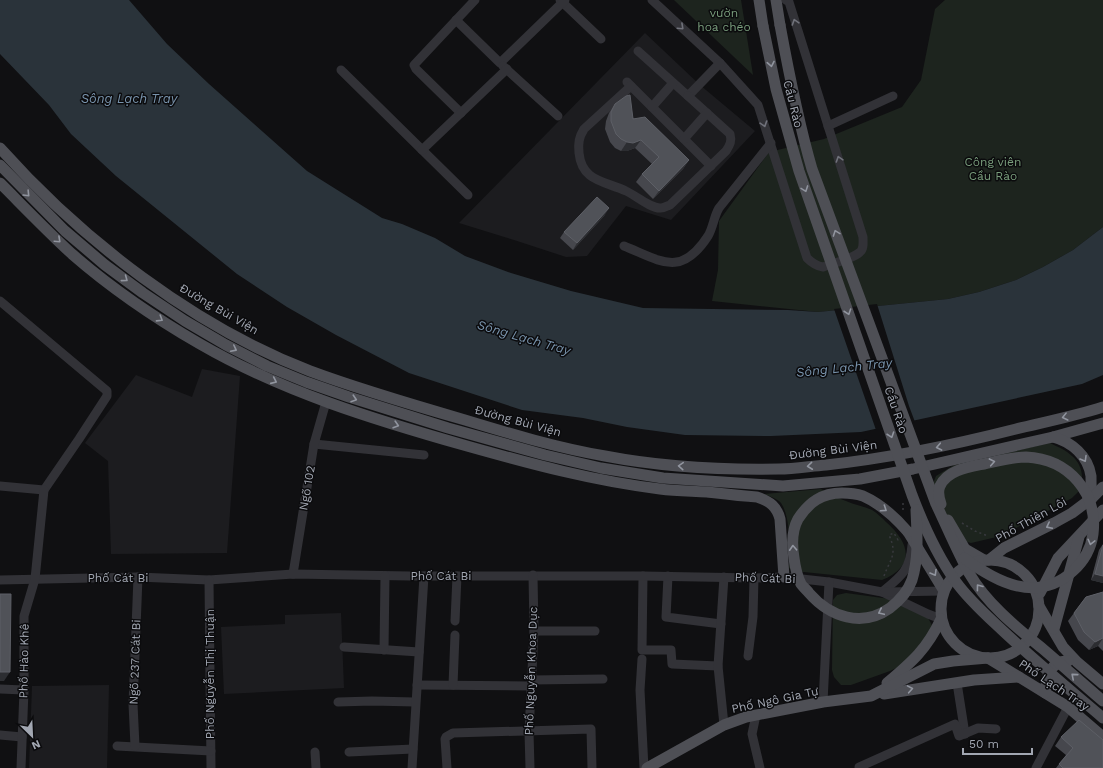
<svg xmlns="http://www.w3.org/2000/svg" width="1103" height="768" viewBox="0 0 1103 768" font-family="'Work Sans',sans-serif">
<rect width="100%" height="100%" fill="#101012"/>
<g fill="#1c1c1f">
<polygon points="645,33 700,85 755,131 671,220 626,206 587,256 566,257 514,240 459,223"/>
<polygon points="202,369 240,376 227,553 111,554 108,461 85,443 136,375 192,397"/>
<polygon points="341,613 344,688 224,694 221,627 285,624 285,615"/>
<polygon points="109,685 107,768 29,768 32,686"/>
</g>
<g fill="#1d241e">
<polygon points="674,0 741,0 753,75"/>
<polygon points="945,0 1103,0 1103,227 1073,250 1043,267 1016,280 979,292 948,299 818,312 712,301 718,270 719,221 769,152 824,139 902,107 921,80 935,9"/>
<path d="M1050,443C1058,447 1066,450 1072,456C1082,464 1085,479 1079,491C1077,493 1074,496 1072,498L1001,536L971,543L956,539L932,486L936,476L954,465Z"/>
<path d="M821,489C829,493 837,498 846,501C854,505 864,506 872,510C877,513 882,518 886,522C910,543 916,566 882,580L794,571L789,568C790,550 791,518 781,503C778,499 769,496 764,494Z"/>
<polygon points="846,593 890,599 928,618 933,627 905,664 890,671 851,685 841,685 834,677 832,670 833,600 837,595"/>
</g>
<polygon fill="#2a333a" points="0,0 129,0 167,44 209,84 307,171 382,218 402,224 435,238 465,256 511,273 571,291 643,308 788,310 818,312 948,299 979,292 1016,280 1043,267 1073,250 1103,227 1103,375 1082,384 861,432 771,436 685,435 627,427 583,418 522,410 409,373 336,335 287,307 237,274 116,176 71,134 49,105 0,54"/>
<polygon fill="#101012" points="877,304 909,406 915,422 876,430 834,309"/>
<g fill="none" stroke-linecap="round" stroke-linejoin="round">
<polyline stroke="#38393e" stroke-width="1.5" stroke-dasharray="2 3" stroke-linecap="butt" points="962,523 975,531 988,536"/>
<g stroke="#323237" stroke-width="9">
<polyline points="560,0 601,39"/>
<path d="M652,0L720,63L758,105L807,258C812,263 816,266 823,267C833,263 853,259 860,252C864,249 863,242 863,237L789,2L786,0"/>
<polyline points="456,20 500,63 565,0"/>
<polyline points="638,51 688,96 720,63"/>
<polyline points="503,66 558,116"/>
<polyline points="341,70 468,195"/>
<polyline points="627,82 711,166"/>
<path d="M631,86L584,129C579,137 578,143 579,153C582,182 605,181 626,191C635,195 651,209 661,208C664,208 667,206 670,205L726,151C730,145 732,141 730,134L688,96"/>
<polyline points="652,107 673,83"/>
<polyline points="461,113 416,69 414,65 475,0"/>
<polyline points="828,126 893,96"/>
<polyline points="684,139 707,113"/>
<polyline points="422,150 507,69"/>
<path d="M624,246C661,261 681,278 708,236C713,228 714,216 719,208L771,143"/>
<polyline points="0,301 107,391 107,396 79,439 44,490 0,486"/>
<polyline points="314,444 424,455"/>
<polyline points="293,574 314,444 326,402"/>
<polyline points="643,576 642,650 671,650 672,664 718,666"/>
<polyline points="668,576 666,617 721,624"/>
<polyline points="724,577 718,666 724,725"/>
<polyline points="0,580 138,577 209,580 293,574 410,576 643,576 754,578 784,577 829,582 882,592 928,614 941,619"/>
<polyline points="209,580 211,768"/>
<path d="M882,592C900,577 910,571 912,545"/>
<polyline points="885,592 944,591"/>
<polyline points="455,621 457,576"/>
<polyline points="534,631 595,631"/>
<polyline points="344,647 419,652"/>
<polyline points="384,650 385,576"/>
<polyline points="748,656 753,617 754,578"/>
<polyline points="642,659 640,690 644,768"/>
<polyline points="532,680 603,679"/>
<polyline points="957,683 965,734"/>
<polyline points="417,685 530,686"/>
<polyline points="453,685 455,635"/>
<polyline points="0,689 24,690"/>
<polyline points="338,702 372,701 415,702"/>
<polyline points="823,702 829,582"/>
<polyline points="756,715 752,734 760,768"/>
<polyline points="0,735 22,737"/>
<polyline points="117,746 211,751"/>
<polyline points="135,746 133,704 138,577"/>
<polyline points="315,752 316,768"/>
<polyline points="349,752 413,749"/>
<polyline points="21,768 24,690 24,616 35,579 44,490"/>
<polyline points="412,768 424,576"/>
<polyline points="447,768 445,739 446,737 453,733 591,729 592,768"/>
<polyline points="530,768 529,732 534,631 533,575"/>
<polyline points="860,768 859,767 955,724 959,736 978,728 996,729"/>
<polyline points="1036,768 1068,707"/>
</g>
<g stroke="#4e4f55" stroke-width="11">
<polyline points="759,0 763,26"/>
<polyline points="776,0 780,25"/>
<path d="M0,148C82,240 195,327 310,371C361,390 413,405 465,420C511,434 558,448 605,456C662,467 720,470 779,469C795,469 811,466 826,465C890,458 953,445 1016,429C1045,422 1075,416 1103,407"/>
<polyline points="0,165 65,231 105,265 143,293 185,321 226,345 267,366 306,382 349,397 448,428 545,455 601,468 663,478 783,486 860,479 913,469 1053,437 1103,423"/>
<path d="M0,183C24,207 47,231 72,254C111,288 155,318 200,344C283,392 375,420 467,446C531,464 594,481 660,489C676,491 691,491 707,492C724,494 740,496 757,497C770,501 777,507 780,519L784,577"/>
<path d="M1053,437C1072,442 1088,456 1091,476C1091,483 1091,491 1092,498"/>
<polyline points="948,520 965,549 984,560"/>
<polyline points="908,532 944,591"/>
<circle cx="990" cy="609" r="49"/>
<polyline points="989,560 1004,548 1054,523 1072,513 1092,498 1103,487"/>
<polyline points="1040,593 1058,558 1103,510"/>
<polyline points="1039,606 1063,647 1077,662 1103,684"/>
<polyline points="1054,629 1079,537"/>
<polyline points="988,658 1068,707 1103,737"/>
<path d="M887,683C912,662 927,649 941,619"/>
<path d="M1045,693C1046,679 1049,661 1068,661"/>
<polyline points="884,694 974,680 1019,677"/>
<polyline points="647,768 724,725 746,717 823,702 871,696 934,664 953,661 988,658"/>
</g>
<g stroke="#38393e" stroke-width="1.5" stroke-dasharray="2 3" stroke-linecap="butt">
<polyline points="903,503 903,511"/>
<path d="M884,576C890,559 898,555 889,535L894,533L898,540L900,539"/>
</g>
<g stroke="#4e4f55" stroke-width="11">
<path d="M780,25C789,74 798,121 812,169L936,504C947,527 957,551 969,573C987,604 1016,627 1043,649C1063,666 1083,684 1103,701"/>
<path d="M763,26L776,89L799,171L912,495C923,524 938,557 956,582C969,600 986,615 1002,630C1035,661 1069,689 1103,718"/>
<path d="M941,504C939,498 937,492 940,486C947,470 969,467 984,464C998,461 1012,457 1026,457C1069,459 1098,493 1093,534C1091,549 1084,561 1073,571C1037,604 996,582 964,558"/>
<path d="M908,532C896,518 881,504 863,496C857,494 849,493 842,493C822,493 809,502 798,519C792,530 792,546 794,558C795,566 797,576 801,584C803,587 807,590 809,593C830,617 862,628 890,608C899,601 908,591 912,580C919,557 917,534 916,510"/>
</g>
</g>
<g fill="#46474d">
<polygon points="615,104 689,160 683,169 653,199 636,182 642,174 652,164 635,148 627,151 621,151 615,148 610,142 605,129 606,121 609,113"/>
<polygon points="605,215 573,250 560,238 564,232"/>
<polygon points="1103,544 1103,583 1091,580 1099,550"/>
<polygon points="1103,592 1103,651 1098,646 1089,650 1078,640 1068,621 1086,597"/>
<polygon points="1061,737 1103,768 1056,768 1066,755 1055,746"/>
</g>
<g fill="#2c2d31">
<polygon points="641,140 635,148 627,151 621,151 627,142"/>
<polygon points="689,160 683,169 653,199 659,191"/>
<polygon points="609,208 605,215 573,250 577,243"/>
<polygon points="1095,574 1103,576 1103,583 1091,580"/>
<polygon points="1103,638 1098,646 1089,650 1095,642"/>
<polygon points="0,672 10,672 4,681 0,681"/>
</g>
<g fill="#505258" stroke="#5d5f66">
<polygon points="630,95 633,119 645,117 689,160 659,191 642,174 659,157 641,140 633,143 627,142 621,139 616,134 611,121 611,112 615,104 626,96"/>
<polygon points="597,197 609,208 577,243 564,232"/>
<polygon points="1103,545 1103,576 1095,574"/>
<polygon points="1103,592 1103,638 1095,642 1084,632 1074,613 1086,597"/>
<polygon points="0,594 11,594 10,672 0,672"/>
<polygon points="1079,720 1103,740 1103,768 1063,768 1059,764 1073,748 1061,737"/>
</g>
<defs><path id="oneway-chevron" d="M-2-3.5L2.5 0L-2 3.5" fill="none" stroke-width="1.6" stroke-linecap="round" stroke-linejoin="round"/></defs>
<g stroke="#70727b">
<use href="#oneway-chevron" transform="translate(795 22) rotate(-108)"/>
<use href="#oneway-chevron" transform="translate(681 27) rotate(43)"/>
<use href="#oneway-chevron" transform="translate(764 124) rotate(72)"/>
<use href="#oneway-chevron" transform="translate(839 159) rotate(-108)"/>
</g>
<g stroke="#91959f">
<use href="#oneway-chevron" transform="translate(771 64) rotate(79)"/>
<use href="#oneway-chevron" transform="translate(805 189) rotate(70)"/>
<use href="#oneway-chevron" transform="translate(27 194) rotate(46)"/>
<use href="#oneway-chevron" transform="translate(836 233) rotate(-110)"/>
<use href="#oneway-chevron" transform="translate(58 240) rotate(43)"/>
<use href="#oneway-chevron" transform="translate(125 279) rotate(37)"/>
<use href="#oneway-chevron" transform="translate(848 312) rotate(71)"/>
<use href="#oneway-chevron" transform="translate(160 319) rotate(32)"/>
<use href="#oneway-chevron" transform="translate(234 349) rotate(27)"/>
<use href="#oneway-chevron" transform="translate(274 381) rotate(24)"/>
<use href="#oneway-chevron" transform="translate(354 399) rotate(18)"/>
<use href="#oneway-chevron" transform="translate(1065 417) rotate(166)"/>
<use href="#oneway-chevron" transform="translate(396 425) rotate(17)"/>
<use href="#oneway-chevron" transform="translate(891 435) rotate(71)"/>
<use href="#oneway-chevron" transform="translate(939 447) rotate(169)"/>
<use href="#oneway-chevron" transform="translate(1084 459) rotate(60)"/>
<use href="#oneway-chevron" transform="translate(992 462) rotate(-11)"/>
<use href="#oneway-chevron" transform="translate(681 466) rotate(-176)"/>
<use href="#oneway-chevron" transform="translate(810 466) rotate(174)"/>
<use href="#oneway-chevron" transform="translate(884 509) rotate(34)"/>
<use href="#oneway-chevron" transform="translate(1049 526) rotate(153)"/>
<use href="#oneway-chevron" transform="translate(1091 542) rotate(104)"/>
<use href="#oneway-chevron" transform="translate(793 548) rotate(-93)"/>
<use href="#oneway-chevron" transform="translate(934 573) rotate(60)"/>
<use href="#oneway-chevron" transform="translate(979 587) rotate(-127)"/>
<use href="#oneway-chevron" transform="translate(881 612) rotate(155)"/>
<use href="#oneway-chevron" transform="translate(1074 676) rotate(-139)"/>
<use href="#oneway-chevron" transform="translate(910 689) rotate(-10)"/>
</g>
<g text-anchor="middle" stroke-width="3" stroke-linejoin="round" paint-order="stroke">
<g font-size="12" fill="#799d7c" stroke="#0b0b0d">
<text x="724" y="17">vườn<tspan x="724" dy="14">hoa chéo</tspan></text>
<text x="993" y="166">Công viên<tspan x="993" dy="14">Cầu Rào</tspan></text>
</g>
<g font-size="12" fill="#a2a7b2" stroke="#0b0b0d">
<text transform="translate(793 104) rotate(76)" y="4">Cầu Rào</text>
<text transform="translate(219 309) rotate(30)" y="4">Đường Bùi Viện</text>
<text transform="translate(896 410) rotate(71)" y="4">Cầu Rào</text>
<text transform="translate(518 421) rotate(15)" y="4">Đường Bùi Viện</text>
<text transform="translate(833 450) rotate(-7)" y="4">Đường Bùi Viện</text>
<text transform="translate(307 488) rotate(-80)" y="4">Ngõ 102</text>
<text transform="translate(1031 520) rotate(-29)" y="4">Phố Thiên Lôi</text>
<text x="441" y="580">Phố Cát Bi</text>
<text x="118" y="582">Phố Cát Bi</text>
<text transform="translate(765 578) rotate(2)" y="4">Phố Cát Bi</text>
<text transform="translate(24 661) rotate(-89)" y="4">Phố Hào Khê</text>
<text transform="translate(135 662) rotate(-88)" y="4">Ngõ 237 Cát Bi</text>
<text transform="translate(531 671) rotate(-88)" y="4">Phố Nguyễn Khoa Dục</text>
<text transform="translate(210 674) rotate(-90)" y="4">Phố Nguyễn Thị Thuận</text>
<text transform="translate(1054 685) rotate(34)" y="4">Phố Lạch Tray</text>
<text transform="translate(775 700) rotate(-12)" y="4">Phố Ngô Gia Tự</text>
</g>
<g font-size="13" font-style="italic" fill="#7994ad" stroke="#0b0b0d">
<text x="129" y="103">Sông Lạch Tray</text>
<text transform="translate(524 337) rotate(16)" y="5">Sông Lạch Tray</text>
<text transform="translate(844 367) rotate(-6)" y="5">Sông Lạch Tray</text>
</g>
</g>
<g transform="translate(32 736) rotate(156)" stroke="#0b0b0d" stroke-width="3" paint-order="stroke">
<path d="M0-3L7 15L0 10L-7 15Z" fill="#a2a7b2"/>
<text y="-6" font-size="11" font-weight="bold" text-anchor="middle" fill="#a2a7b2">N</text>
</g>
<path d="M963 748v6h69v-6" fill="none" stroke="#a2a7b2" stroke-width="2"/>
<text x="969" y="748" font-size="12" fill="#a2a7b2" stroke="#0b0b0d" stroke-width="3" paint-order="stroke">50 m</text>
</svg>
